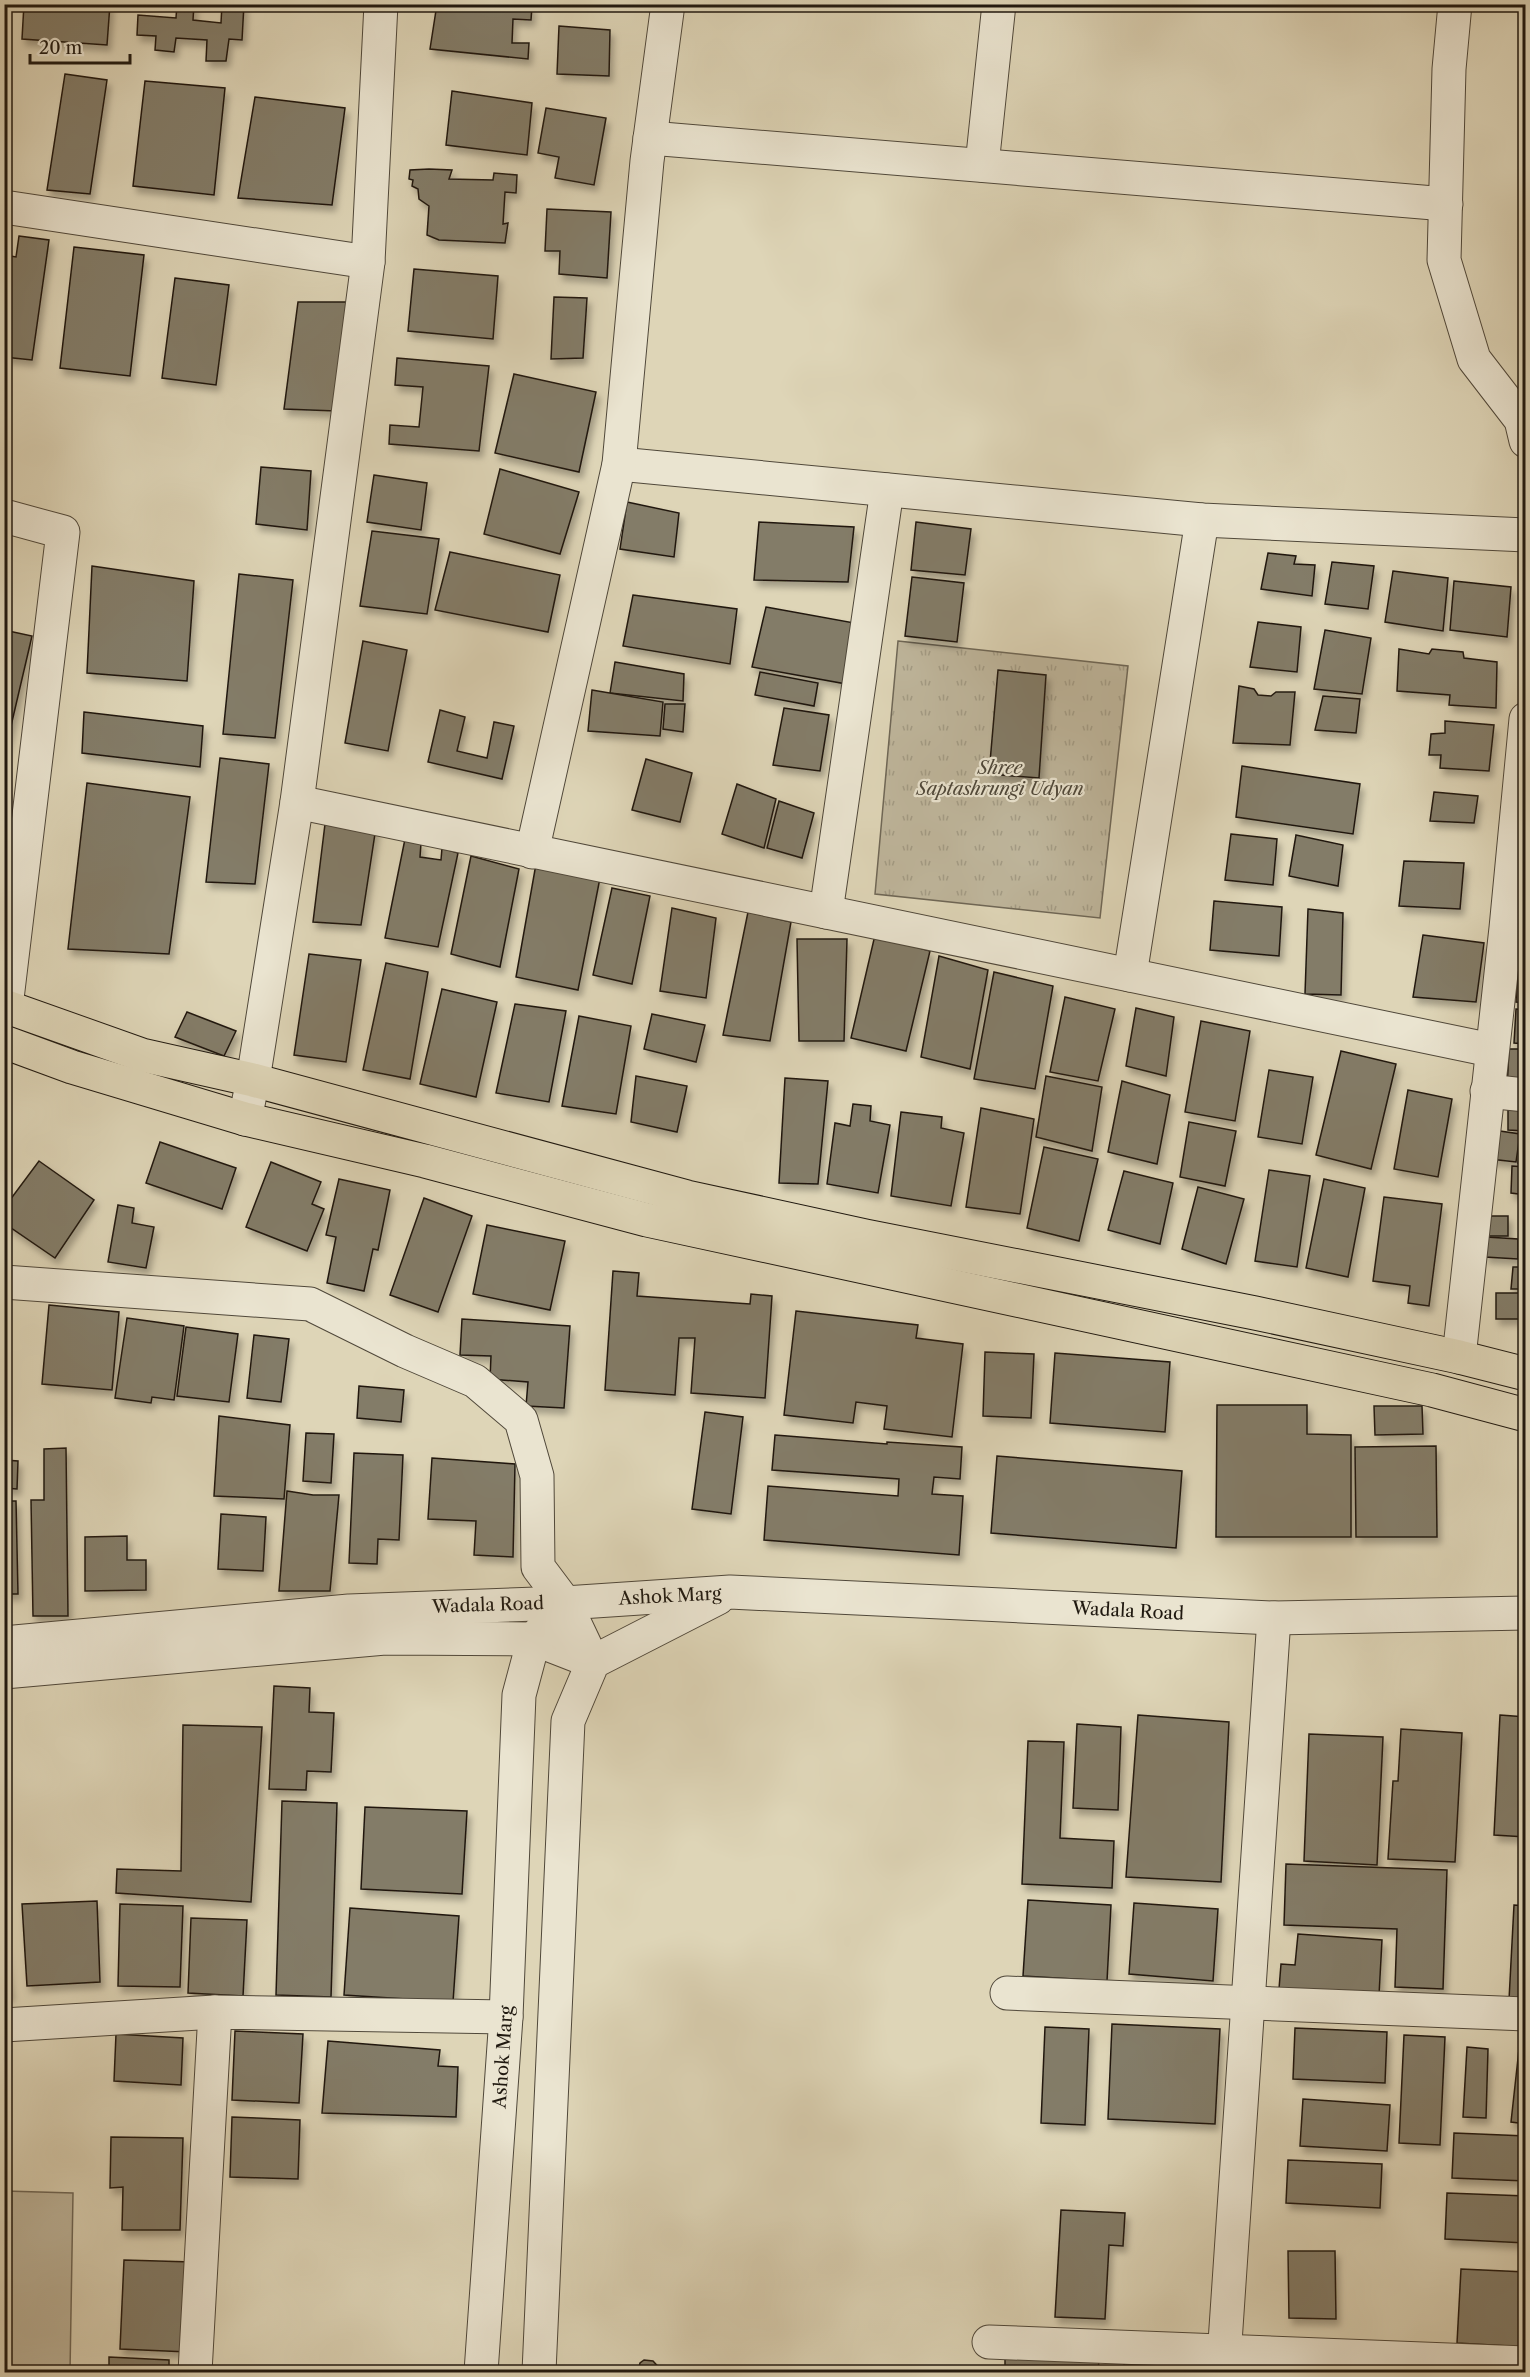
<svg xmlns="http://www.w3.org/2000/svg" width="1530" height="2377" viewBox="0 0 1530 2377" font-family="'Libre Caslon Text',serif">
<defs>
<pattern id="grass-tufts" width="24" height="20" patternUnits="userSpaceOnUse" patternTransform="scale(1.5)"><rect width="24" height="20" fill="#beb59b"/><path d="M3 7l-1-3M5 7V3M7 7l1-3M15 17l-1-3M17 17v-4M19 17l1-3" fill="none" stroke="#a39b84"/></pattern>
<filter id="shadow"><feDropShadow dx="3.5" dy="6" stdDeviation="3" flood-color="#0004"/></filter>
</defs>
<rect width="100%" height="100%" fill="#ded5b7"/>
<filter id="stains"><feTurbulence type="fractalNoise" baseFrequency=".00333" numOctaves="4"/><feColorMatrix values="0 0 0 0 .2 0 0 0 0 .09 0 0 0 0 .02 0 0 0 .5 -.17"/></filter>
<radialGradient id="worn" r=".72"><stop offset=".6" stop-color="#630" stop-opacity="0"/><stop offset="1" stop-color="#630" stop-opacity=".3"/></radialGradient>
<polygon fill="url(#grass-tufts)" stroke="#6f6756" stroke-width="1.5" points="898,641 1128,666 1100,918 875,894"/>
<polygon fill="#beb59b" stroke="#6f6756" stroke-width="1.5" points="5,2191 73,2193 70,2372 5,2372"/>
<g fill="#837b67" stroke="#201910" stroke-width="1.5" filter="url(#shadow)">
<polygon points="24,4 110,4 107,45 22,39"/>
<polygon points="177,4 194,4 193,20 221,23 222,4 244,4 242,40 229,39 226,61 206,61 207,40 176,38 174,52 155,50 156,36 137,35 138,15 176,18"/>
<polygon points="437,4 532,6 531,20 513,19 512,43 529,43 528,59 430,49"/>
<polygon points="559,26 610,30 609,76 557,74"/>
<polygon points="65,74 107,80 90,194 47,190"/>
<polygon points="145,81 225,88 214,195 133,186"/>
<polygon points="452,91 532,103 527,155 446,145"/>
<polygon points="255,97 345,108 332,205 238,198"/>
<polygon points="546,108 606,118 594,185 555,178 559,157 538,153"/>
<polygon points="429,169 452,170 449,179 493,180 494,173 517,175 516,193 505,192 503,224 508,223 505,243 439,240 427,235 429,206 419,199 418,189 412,186 413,180 409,179 410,170"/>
<polygon points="547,209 611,212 607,278 559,274 560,251 545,251"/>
<polygon points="19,236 49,240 32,360 4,357 4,255 16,257"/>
<polygon points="74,247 144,255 130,376 60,368"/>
<polygon points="414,269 498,276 493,339 408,331"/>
<polygon points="175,278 229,285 216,385 162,378"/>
<polygon points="554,297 587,298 583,358 551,359"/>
<polygon points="298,302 351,302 336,411 284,409"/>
<polygon points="397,358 489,366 479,451 389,444 390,425 419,427 423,387 395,385"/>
<polygon points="514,374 596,392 579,472 495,453"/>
<polygon points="261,467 311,471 307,530 256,524"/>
<polygon points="500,469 579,492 560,554 484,534"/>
<polygon points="374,475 427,483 421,530 367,522"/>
<polygon points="627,502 679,513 674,557 620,549"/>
<polygon points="759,522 854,527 848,582 754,580"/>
<polygon points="916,522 971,529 965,575 911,570"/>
<polygon points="372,531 439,539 427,614 360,606"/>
<polygon points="450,552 560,575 548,632 435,610"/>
<polygon points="1268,553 1296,556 1294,564 1315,565 1312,596 1261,589"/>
<polygon points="1332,562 1374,566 1368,609 1325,604"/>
<polygon points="92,566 194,581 187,681 87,673"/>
<polygon points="1393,571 1448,578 1443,631 1385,622"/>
<polygon points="239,574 293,580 275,738 223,734"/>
<polygon points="912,577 964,583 957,642 905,636"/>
<polygon points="1454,581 1511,587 1507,637 1450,630"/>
<polygon points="633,595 737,609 730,664 623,646"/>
<polygon points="766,607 860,624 852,685 752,667"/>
<polygon points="1258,622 1301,627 1297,672 1250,667"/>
<polygon points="4,630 32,636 4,756"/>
<polygon points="1325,630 1371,638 1362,694 1314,689"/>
<polygon points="363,641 407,650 388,751 345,743"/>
<polygon points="1399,649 1429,654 1432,649 1463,652 1464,658 1497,662 1496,708 1449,705 1450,695 1397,691"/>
<polygon points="615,662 684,674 683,701 610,693"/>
<polygon points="998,670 1046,675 1039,778 989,774"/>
<polygon points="760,672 818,683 814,706 755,695"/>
<polygon points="1239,686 1254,689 1258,695 1271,696 1276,692 1295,692 1290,745 1233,743"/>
<polygon points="592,690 663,702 660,736 588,731"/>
<polygon points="1323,696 1360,699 1356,733 1315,730"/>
<polygon points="665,704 685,704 683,732 663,729"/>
<polygon points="784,708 829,715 820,771 773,765"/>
<polygon points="440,710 465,717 457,751 487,758 494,722 514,726 502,779 428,762"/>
<polygon points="84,712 203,726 200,767 82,753"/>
<polygon points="1445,721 1494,725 1489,771 1440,768 1441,755 1429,755 1431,734 1445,733"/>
<polygon points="220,758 269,764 255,884 206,882"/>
<polygon points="646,759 692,773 680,822 632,810"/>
<polygon points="1242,766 1360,784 1353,834 1236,817"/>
<polygon points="87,783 190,797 169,954 68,949"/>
<polygon points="737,784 776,799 764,848 722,834"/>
<polygon points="1434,792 1478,796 1474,823 1430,821"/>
<polygon points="779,801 814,813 802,858 767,848"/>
<polygon points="326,816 376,827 361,925 313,922"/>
<polygon points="1231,834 1277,839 1273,885 1225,880"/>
<polygon points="1296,835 1343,845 1338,886 1289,876"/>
<polygon points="405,839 421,843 420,857 441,860 442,848 458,853 438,947 385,938"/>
<polygon points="471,856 519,869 500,967 451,954"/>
<polygon points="1404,861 1464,863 1460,909 1399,906"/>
<polygon points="536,864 600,878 578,990 516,977"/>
<polygon points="612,888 650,896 632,984 593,975"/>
<polygon points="1214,901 1282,907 1279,956 1210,950"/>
<polygon points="672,908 716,918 706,998 660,991"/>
<polygon points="1308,909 1343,913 1341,995 1305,994"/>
<polygon points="748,912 791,922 770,1041 723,1035"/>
<polygon points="1523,933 1526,933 1526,960 1521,959"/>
<polygon points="875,935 930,951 906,1051 851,1038"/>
<polygon points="1423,935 1484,943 1476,1002 1413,997"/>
<polygon points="797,939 847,939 844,1041 799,1041"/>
<polygon points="309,954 361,960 346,1062 294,1055"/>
<polygon points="939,956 988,970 970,1069 921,1057"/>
<polygon points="386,963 428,972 410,1079 363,1070"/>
<polygon points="1518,964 1526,964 1526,1003 1516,1002"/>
<polygon points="994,972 1053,986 1035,1089 974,1079"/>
<polygon points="442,989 497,1002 476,1097 420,1084"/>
<polygon points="1065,997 1115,1009 1098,1081 1050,1072"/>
<polygon points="515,1004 566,1011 549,1102 496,1093"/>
<polygon points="1136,1008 1174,1017 1166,1076 1126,1066"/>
<polygon points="1516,1009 1526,1010 1526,1044 1514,1043"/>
<polygon points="187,1012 236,1031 224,1056 175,1037"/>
<polygon points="652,1014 705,1025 696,1062 644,1049"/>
<polygon points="579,1016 631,1026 616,1114 562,1106"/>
<polygon points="1201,1021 1250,1031 1235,1121 1185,1112"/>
<polygon points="1509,1049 1526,1049 1526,1090 1507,1089"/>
<polygon points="1341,1051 1396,1064 1371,1169 1316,1155"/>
<polygon points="1269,1070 1313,1077 1302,1144 1258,1137"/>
<polygon points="636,1076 687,1086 677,1132 631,1122"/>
<polygon points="1046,1076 1102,1087 1092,1151 1036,1137"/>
<polygon points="785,1078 828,1081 818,1184 779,1183"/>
<polygon points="1122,1081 1170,1095 1157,1164 1108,1152"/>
<polygon points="1408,1090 1452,1099 1438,1177 1394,1169"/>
<polygon points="1508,1098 1526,1100 1526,1131 1508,1130"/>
<polygon points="853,1104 871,1106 870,1121 890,1125 878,1193 827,1184 835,1123 850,1126"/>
<polygon points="981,1108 1034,1119 1020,1214 966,1207"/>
<polygon points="901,1112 942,1117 941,1128 964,1133 951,1206 891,1196"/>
<polygon points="1189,1122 1236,1131 1225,1186 1180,1177"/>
<polygon points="1493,1130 1520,1134 1516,1162 1490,1159"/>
<polygon points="1522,1134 1526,1135 1526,1164 1518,1163"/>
<polygon points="160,1142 236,1168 222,1209 146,1183"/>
<polygon points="1044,1147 1098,1159 1079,1241 1027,1228"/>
<polygon points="39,1161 94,1200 55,1258 4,1223 4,1208"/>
<polygon points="271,1162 321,1182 312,1204 324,1209 307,1251 246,1227"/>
<polygon points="1512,1166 1526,1167 1526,1195 1511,1193"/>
<polygon points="1269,1170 1310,1176 1297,1267 1255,1261"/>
<polygon points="1124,1171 1173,1183 1160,1244 1108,1230"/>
<polygon points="339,1179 390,1190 378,1250 373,1249 364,1291 327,1283 336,1237 326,1235"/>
<polygon points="1324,1179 1365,1188 1348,1277 1306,1268"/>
<polygon points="1198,1187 1244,1199 1226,1264 1182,1249"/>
<polygon points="1384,1197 1442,1204 1429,1306 1408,1303 1410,1286 1373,1281"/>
<polygon points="424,1198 472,1216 438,1312 390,1295"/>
<polygon points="118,1205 134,1208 132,1223 154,1227 146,1268 108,1262"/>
<polygon points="1489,1216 1508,1216 1508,1236 1488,1236"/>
<polygon points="487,1225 565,1241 550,1310 473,1294"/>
<polygon points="1486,1237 1518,1239 1518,1259 1485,1257"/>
<polygon points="1513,1267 1526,1267 1526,1289 1511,1289"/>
<polygon points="613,1271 639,1273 637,1296 750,1304 751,1294 772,1296 765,1398 691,1393 695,1338 679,1338 675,1395 605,1390"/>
<polygon points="1496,1293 1525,1293 1524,1319 1496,1319"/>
<polygon points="49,1305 119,1312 112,1390 42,1384"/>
<polygon points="796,1311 918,1325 916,1338 963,1344 952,1437 884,1429 887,1406 856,1402 853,1423 784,1415"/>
<polygon points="127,1318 184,1326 174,1400 152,1397 151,1403 115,1398"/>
<polygon points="462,1319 570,1326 564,1408 526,1406 528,1382 490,1379 491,1356 460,1355"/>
<polygon points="186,1327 238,1334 229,1402 177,1396"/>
<polygon points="254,1335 289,1339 281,1402 247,1398"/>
<polygon points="985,1352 1034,1354 1031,1418 983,1416"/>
<polygon points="1055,1353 1170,1362 1165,1432 1050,1423"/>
<polygon points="359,1386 404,1390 401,1422 357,1418"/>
<polygon points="1217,1405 1307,1405 1307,1434 1351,1435 1351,1537 1216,1537"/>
<polygon points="1374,1406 1422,1406 1423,1434 1375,1435"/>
<polygon points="705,1412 743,1417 731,1514 692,1509"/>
<polygon points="219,1416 290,1425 284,1499 214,1496"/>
<polygon points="306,1433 334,1434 331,1483 303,1481"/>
<polygon points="775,1435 887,1444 887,1442 962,1447 960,1479 934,1477 932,1494 963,1496 959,1555 764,1540 768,1486 898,1496 899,1479 772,1470"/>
<polygon points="1436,1446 1437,1537 1356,1537 1355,1447"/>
<polygon points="66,1448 68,1616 33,1616 31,1500 44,1500 44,1449"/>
<polygon points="354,1453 403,1455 399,1540 378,1539 377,1564 349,1563"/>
<polygon points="997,1456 1182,1471 1176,1548 991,1533"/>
<polygon points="432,1458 515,1464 513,1557 474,1555 476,1521 428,1519"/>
<polygon points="4,1460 18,1461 17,1489 4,1488"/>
<polygon points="287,1491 313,1495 339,1495 330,1591 279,1591"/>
<polygon points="4,1501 16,1501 18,1594 4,1594"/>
<polygon points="221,1514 266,1517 263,1571 218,1569"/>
<polygon points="127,1536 127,1560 146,1560 146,1590 85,1591 85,1537"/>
<polygon points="274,1686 310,1688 309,1712 334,1713 331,1772 307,1771 306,1790 269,1789"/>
<polygon points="1138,1715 1229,1722 1221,1882 1126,1877"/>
<polygon points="1500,1715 1526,1717 1526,1837 1494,1835"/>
<polygon points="1077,1724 1121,1727 1118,1810 1073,1808"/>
<polygon points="183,1725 262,1727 251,1902 116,1893 117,1869 181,1871"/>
<polygon points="1401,1729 1462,1733 1455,1862 1388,1859 1393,1781 1398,1781"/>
<polygon points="1309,1734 1383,1737 1377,1865 1304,1861"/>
<polygon points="1028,1741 1064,1742 1060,1838 1114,1841 1112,1888 1022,1884"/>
<polygon points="282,1801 337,1803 331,1997 276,1995"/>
<polygon points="365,1807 467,1811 462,1894 361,1889"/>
<polygon points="1286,1864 1447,1870 1443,1989 1395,1987 1397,1929 1284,1925"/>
<polygon points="1028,1900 1111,1905 1107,1981 1023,1976"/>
<polygon points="97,1901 100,1982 27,1986 22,1904"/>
<polygon points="1134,1903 1218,1909 1213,1981 1129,1974"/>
<polygon points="120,1904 183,1906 180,1987 118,1986"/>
<polygon points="1514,1905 1526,1906 1526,2001 1509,2000"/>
<polygon points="350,1908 459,1916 453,2002 344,1995"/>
<polygon points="191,1918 247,1920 243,1996 188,1993"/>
<polygon points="1298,1934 1382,1940 1379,1995 1279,1989 1281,1964 1295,1965"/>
<polygon points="4,1949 10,1995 4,1996"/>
<polygon points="1112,2024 1220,2029 1215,2124 1108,2119"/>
<polygon points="1045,2027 1089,2029 1085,2125 1041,2123"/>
<polygon points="1295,2028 1387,2032 1385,2083 1293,2079"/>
<polygon points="235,2031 303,2034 299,2103 232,2100"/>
<polygon points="116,2034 183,2038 181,2085 114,2081"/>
<polygon points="1404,2035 1445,2037 1440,2145 1399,2143"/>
<polygon points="1520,2040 1526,2041 1526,2124 1511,2122"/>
<polygon points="328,2041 440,2050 438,2066 458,2067 456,2117 322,2113"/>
<polygon points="1467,2047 1488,2049 1486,2118 1463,2117"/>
<polygon points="1303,2099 1390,2105 1387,2151 1300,2146"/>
<polygon points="232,2117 300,2120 298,2179 230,2177"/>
<polygon points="1454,2133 1526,2136 1526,2181 1452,2178"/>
<polygon points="111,2137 183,2138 180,2230 122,2230 123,2187 110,2188"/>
<polygon points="1288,2160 1382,2164 1380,2208 1286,2203"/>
<polygon points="1447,2193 1526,2196 1526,2243 1445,2239"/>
<polygon points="1061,2210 1125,2213 1123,2246 1109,2245 1105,2319 1055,2317"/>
<polygon points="1288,2251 1335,2251 1336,2319 1289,2318"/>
<polygon points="124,2260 192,2262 188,2352 120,2349"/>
<polygon points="1461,2269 1526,2272 1526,2347 1457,2343"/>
<polygon points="1124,2350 1183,2351 1182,2372 1124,2372"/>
<polygon points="109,2357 169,2360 169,2372 109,2372"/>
<polygon points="1005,2357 1099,2360 1098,2372 1005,2372"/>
<polygon points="644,2360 653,2361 663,2372 638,2372 640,2363"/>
<polygon points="1266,2366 1338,2370 1338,2372 1265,2372"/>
<polygon points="904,2367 976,2371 976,2372 904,2372"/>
</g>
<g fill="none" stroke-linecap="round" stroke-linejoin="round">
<defs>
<g id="minor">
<polyline points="1455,4 1449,69 1444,260 1474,359 1521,420 1526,441"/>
<polyline points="650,138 1446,204"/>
<polyline points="982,165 999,4"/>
<polyline points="4,207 368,262"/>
<polyline points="619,464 1202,520 1526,535"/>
<polyline points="4,516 63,532 6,1007"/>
<polyline points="297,802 1491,1050"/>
<polyline points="532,852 619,464 647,161 668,4"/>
<polyline points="826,912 887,490"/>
<polyline points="1130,975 1202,520"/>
<polyline points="1487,1091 1526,1095"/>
<polyline points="245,1119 253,1080 297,802 368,262 381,4"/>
<polyline points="4,1282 310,1304 405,1351 475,1381 521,1420 537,1476 538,1567 565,1603"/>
<polyline points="1459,1357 1506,928 1526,719"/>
<polyline points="4,1643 349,1611 565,1603 593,1662"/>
<polyline points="4,1672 385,1638 534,1639 593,1662"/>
<polyline points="1007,1993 1526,2014"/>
<polyline points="4,2025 215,2012"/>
<polyline points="989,2342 1526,2363"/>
<polyline points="195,2372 215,2012 506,2017"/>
<polyline points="481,2372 506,2017 519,1695 534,1639 565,1603 730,1592 1274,1618 1526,1613"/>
<polyline points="539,2372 568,1721 593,1662 718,1598"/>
<polyline points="1223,2372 1274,1618"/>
</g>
<g id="major">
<polyline points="4,1006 142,1055 253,1080 687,1197 866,1236 1255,1313 1459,1357 1526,1374"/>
<polyline points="4,1042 72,1067 245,1119 425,1161 647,1220 1432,1390 1526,1415"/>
</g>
</defs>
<use href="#minor" stroke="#50483a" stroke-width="35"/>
<use href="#major" stroke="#201910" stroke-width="35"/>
<use href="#minor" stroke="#eae4d0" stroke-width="33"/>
<use href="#major" stroke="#ded5b7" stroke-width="33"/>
</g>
<g text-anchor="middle" stroke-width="4.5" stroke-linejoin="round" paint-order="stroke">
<g font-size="18" font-style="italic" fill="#4f483a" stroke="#eae4d0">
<text x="1000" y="774">Shree<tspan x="1000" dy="21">Saptashrungi Udyan</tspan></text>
</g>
<g font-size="18" fill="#201910" stroke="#eae4d0">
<text transform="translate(670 1596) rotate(-3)" y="6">Ashok Marg</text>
<text transform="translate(488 1605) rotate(-2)" y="6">Wadala Road</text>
<text transform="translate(1128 1611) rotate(3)" y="6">Wadala Road</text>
<text transform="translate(503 2057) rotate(-86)" y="6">Ashok Marg</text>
</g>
</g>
<rect width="1530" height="2377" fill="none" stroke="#ded5b7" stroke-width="24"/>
<rect x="6" y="6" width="1518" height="2365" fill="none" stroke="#201910" stroke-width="3"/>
<rect x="12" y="12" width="1506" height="2353" fill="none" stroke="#201910" stroke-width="1.5"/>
<path d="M30 54v9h100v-9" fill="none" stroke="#201910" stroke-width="3"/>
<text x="39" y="54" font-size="18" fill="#201910" stroke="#eae4d0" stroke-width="4.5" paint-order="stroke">20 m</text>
<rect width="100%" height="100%" filter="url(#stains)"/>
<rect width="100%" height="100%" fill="url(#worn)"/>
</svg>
